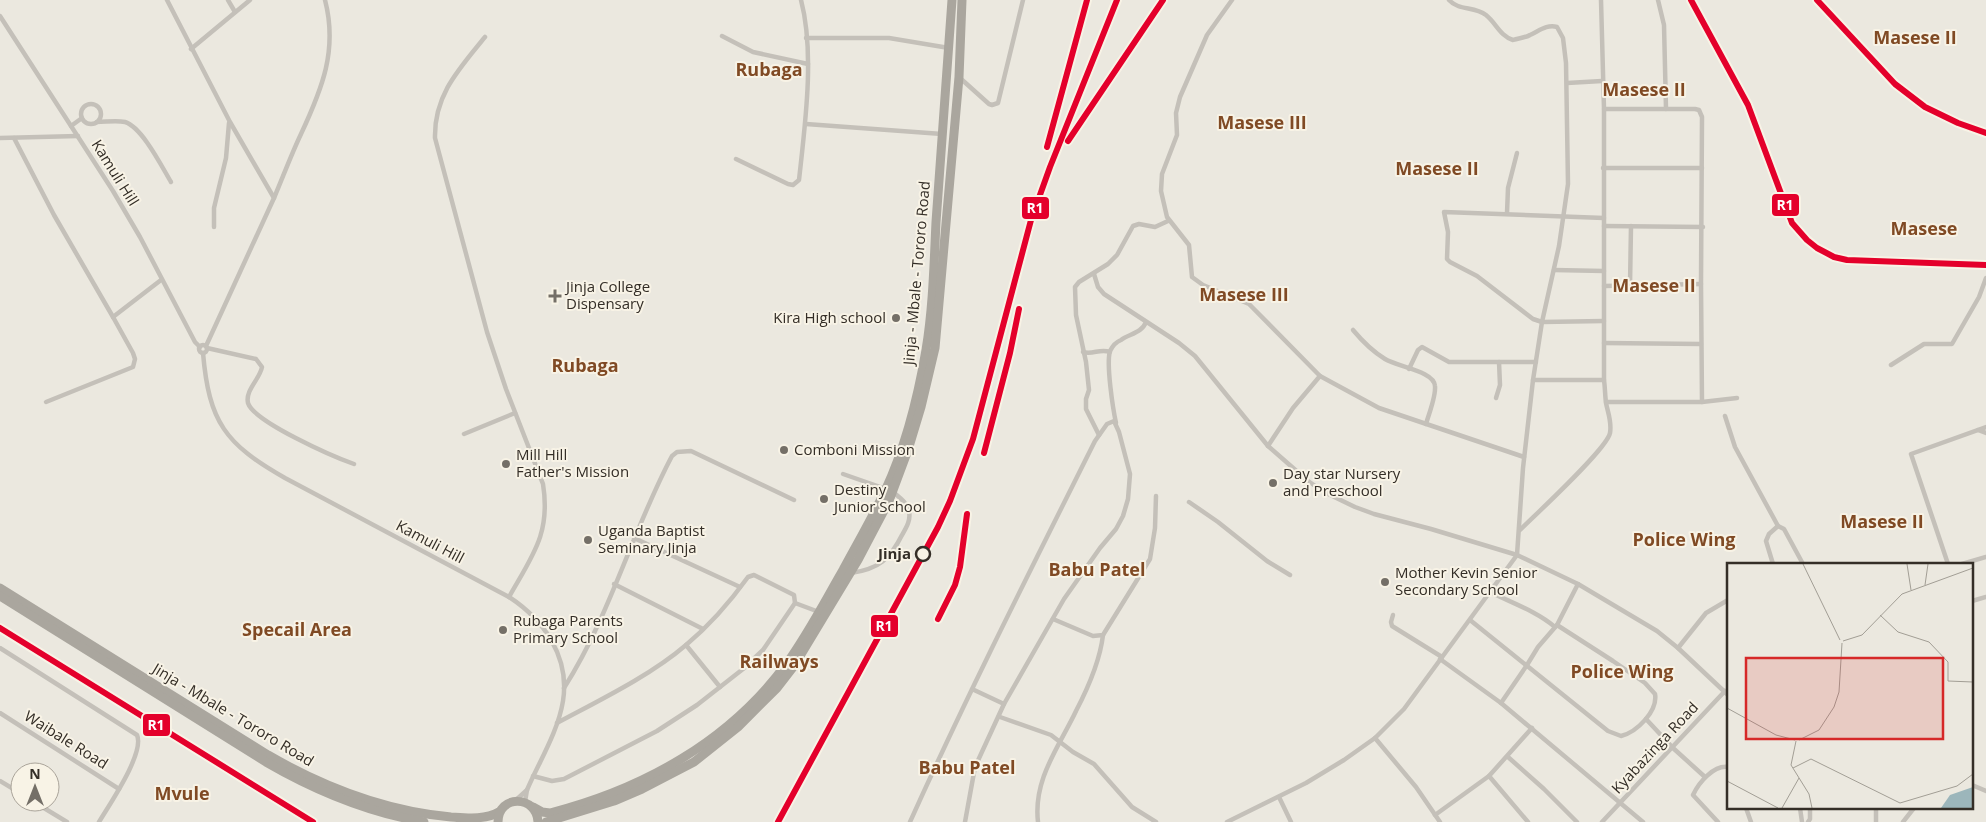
<svg xmlns="http://www.w3.org/2000/svg" width="1986" height="822" viewBox="0 0 1986 822" font-family="'Open Sans',sans-serif">
<rect width="100%" height="100%" fill="#ebe8df"/>
<g fill="none" stroke-linecap="round" stroke-linejoin="round">
<g stroke="#c4c0b9" stroke-width="4.5">
<polyline points="167,0 230,122 274,198 206,346"/>
<polyline points="228,0 235,12"/>
<polyline points="1232,0 1207,35 1180,97 1176,113 1177,135 1162,174 1161,191 1167,217 1189,245 1192,277 1203,285 1249,304 1320,376 1379,408 1524,457"/>
<polyline points="1658,0 1664,25 1666,109"/>
<polyline points="0,16 113,191 140,237 195,342 200,347"/>
<polyline points="722,36 753,52 808,64"/>
<path d="M485,37C459,69 434,95 435,138L487,332L506,389L543,484C551,534 532,556 509,597"/>
<polyline points="806,38 889,38 949,48"/>
<polyline points="191,49 250,0"/>
<polyline points="960,78 989,104 992,105 998,103 1023,0"/>
<polyline points="1567,83 1602,81"/>
<circle cx="91" cy="114" r="10"/>
<polyline points="1604,109 1695,109 1699,110 1702,117 1701,284 1702,402 1606,402"/>
<path d="M97,122C106,122 116,120 125,122C142,127 162,167 171,182"/>
<polyline points="806,124 942,134"/>
<polyline points="71,126 82,118"/>
<polyline points="0,138 78,136"/>
<polyline points="14,138 54,215 113,317 161,280"/>
<path d="M736,159L788,184L793,185L799,180C805,125 815,53 801,0"/>
<polyline points="1603,168 1702,168"/>
<path d="M274,198C283,177 291,155 301,134C322,89 338,50 325,0"/>
<polyline points="1507,213 1508,188 1517,153"/>
<polyline points="1604,218 1444,212 1448,232 1447,259 1450,262 1477,276 1533,319 1542,322 1604,321"/>
<polyline points="1604,226 1703,227"/>
<polyline points="214,227 214,208 226,158 229,123"/>
<polyline points="1554,270 1604,271"/>
<polyline points="1094,274 1098,287 1104,294 1179,343 1195,356 1268,446 1308,481 1324,492 1355,507 1374,514 1431,529 1517,555 1578,584 1657,631 1678,648 1728,695"/>
<polyline points="1604,286 1701,284"/>
<polyline points="1630,286 1631,226"/>
<path d="M1353,330C1363,342 1372,351 1385,359C1398,367 1434,371 1435,386C1436,397 1429,413 1426,424"/>
<polyline points="1604,343 1701,344"/>
<circle cx="203" cy="349" r="4"/>
<path d="M207,348L256,359L262,367C260,379 245,390 248,403C254,422 334,457 354,464"/>
<path d="M1083,352C1093,355 1100,348 1110,352"/>
<path d="M203,353C209,422 225,444 285,478L509,597C544,620 570,657 563,701C558,732 539,762 527,790"/>
<polyline points="1891,365 1924,344 1952,344 1979,297 1986,278"/>
<polyline points="1409,369 1418,350 1422,347 1449,362 1536,362"/>
<polyline points="1533,380 1604,380"/>
<polyline points="1496,398 1500,385 1499,362"/>
<polyline points="46,402 133,367 135,359 133,353 113,317"/>
<polyline points="1702,402 1737,398"/>
<polyline points="1725,416 1735,447 1778,526 1769,534 1766,541 1773,564"/>
<path d="M1116,423C1113,409 1106,364 1110,351C1112,347 1116,342 1121,340C1129,334 1142,333 1146,322"/>
<polyline points="1978,430 1986,433"/>
<polyline points="464,434 515,413"/>
<polyline points="1099,435 1086,409 1086,399 1089,390 1086,362 1076,315 1075,287 1079,282 1108,264 1117,255 1133,226 1139,224 1155,227 1168,221"/>
<polyline points="1268,446 1293,408 1320,376"/>
<polyline points="843,474 886,489"/>
<polyline points="1189,502 1218,522 1267,561 1290,575"/>
<polyline points="1778,526 1784,529 1803,564"/>
<path d="M1520,530C1535,515 1607,449 1610,433C1612,422 1608,413 1606,403C1605,395 1605,387 1604,380V109L1601,0"/>
<polyline points="634,538 740,587"/>
<polyline points="1948,564 1911,454 1986,427"/>
<polyline points="1962,564 1986,557"/>
<path d="M851,573C879,569 890,559 902,535C906,528 911,520 909,512C908,503 899,497 892,491"/>
<polyline points="614,584 703,629"/>
<path d="M1490,592C1512,603 1536,611 1555,627"/>
<polyline points="1972,601 1986,597"/>
<polyline points="795,603 819,612"/>
<polyline points="1393,615 1391,622 1392,626 1442,657"/>
<polyline points="1053,619 1093,636 1103,635 1150,559 1155,528 1156,496"/>
<path d="M1470,620L1608,731L1621,736C1637,732 1658,711 1655,694L1645,683L1613,661L1557,625"/>
<polyline points="686,645 720,687"/>
<path d="M0,648L137,735C145,753 109,805 99,822"/>
<polyline points="1678,648 1706,613 1728,600"/>
<polyline points="1440,659 1501,703 1643,822"/>
<path d="M564,688C610,616 632,531 672,456L677,452L691,451L794,500"/>
<polyline points="1501,703 1527,665 1538,647 1557,625 1578,584"/>
<polyline points="0,713 119,789"/>
<polyline points="1000,717 1051,735 1073,752 1094,764 1132,807 1156,822"/>
<polyline points="1646,719 1673,748 1705,777"/>
<polyline points="1375,738 1416,787 1440,822"/>
<polyline points="1508,757 1544,789 1577,822"/>
<path d="M533,776L552,781L564,779L657,731L697,705L743,669L763,650L795,603L794,595L754,575L748,577C730,602 710,625 686,645C650,676 598,701 557,723"/>
<polyline points="1489,776 1528,822"/>
<polyline points="0,781 20,793"/>
<polyline points="1972,785 1986,791"/>
<polyline points="1279,797 1291,822"/>
<polyline points="516,800 527,790 525,802"/>
<polyline points="34,802 67,822"/>
<polyline points="1746,808 1751,822"/>
<polyline points="1800,808 1802,822"/>
<polyline points="1435,815 1489,776 1532,728"/>
<path d="M910,822C968,693 1032,567 1095,441L1107,424L1114,421L1119,432L1130,474L1128,499L1123,516L1116,529L1100,548L1064,599L1004,704L972,689"/>
<polyline points="965,822 975,767 1004,704"/>
<path d="M1038,822C1033,779 1059,747 1076,711C1088,688 1100,661 1103,635"/>
<path d="M1227,822L1306,783L1344,760L1375,738L1404,709L1517,555L1523,468L1533,380L1542,322L1559,246L1568,184L1566,63L1563,38L1557,27C1547,24 1539,31 1530,35C1525,38 1518,38 1513,40C1500,36 1496,23 1486,15C1474,6 1459,11 1449,0"/>
<polyline points="1602,822 1725,691"/>
<path d="M1718,822L1693,795C1699,782 1714,765 1728,767"/>
<polyline points="1808,822 1810,819 1810,808"/>
<polyline points="1876,822 1876,808"/>
<polyline points="1903,822 1914,808"/>
</g>
<g stroke="#aaa69e" stroke-width="9">
<path d="M0,588L268,755C325,788 385,811 451,817C467,818 485,820 499,812"/>
<path d="M0,596L266,762C316,791 367,812 424,822"/>
<path d="M533,807L542,812L550,813C643,789 729,742 787,663C808,634 825,601 843,570C857,544 872,518 885,491C905,448 918,397 926,350C933,308 934,264 936,222C942,148 947,74 952,0"/>
<path d="M498,822C498,794 537,795 538,822"/>
<polyline points="546,822 614,801 642,789 694,762 738,727 777,688 794,666 858,560 889,501 908,450 921,407 935,348 959,77 962,0"/>
</g>
<defs>
<g id="rail-1">
<polyline points="1691,0 1748,105 1792,223 1807,240 1817,248 1834,257 1847,260 1986,265"/>
<polyline points="1817,0 1895,84 1925,107 1958,123 1986,133"/>
<polyline points="1068,141 1163,0"/>
<polyline points="1047,147 1087,0"/>
<polyline points="984,453 1010,353 1019,309"/>
<polyline points="938,619 955,585 960,567 967,514"/>
<polyline points="0,628 313,822"/>
<polyline points="778,822 938,527 950,501 973,439 1031,220 1050,167 1117,0"/>
</g>
</defs>
<use href="#rail-1" stroke="#f8f3e6" stroke-width="10"/>
<use href="#rail-1" stroke="#e4002b" stroke-width="6"/>
</g>
<g fill="#746f67" stroke="#f8f3e6" stroke-width="2">
<path d="M552.5 288.5h5v5h5v5h-5v5h-5v-5h-5v-5h5z"/>
<circle cx="896" cy="318" r="5"/>
<circle cx="784" cy="450" r="5"/>
<circle cx="506" cy="464" r="5"/>
<circle cx="1273" cy="483" r="5"/>
<circle cx="824" cy="499" r="5"/>
<circle cx="588" cy="540" r="5"/>
<circle cx="1385" cy="582" r="5"/>
<circle cx="503" cy="630" r="5"/>
</g>
<circle fill="#f8f3e6" stroke="#342e27" stroke-width="2.5" cx="923" cy="554" r="7"/>
<g text-anchor="middle" stroke-width="4" stroke-linejoin="round" paint-order="stroke">
<g font-size="15" fill="#342e27" stroke="#f8f3e6">
<text transform="translate(115 173) rotate(58)" y="5">Kamuli Hill</text>
<text transform="translate(917 273) rotate(-85)" y="5">Jinja - Mbale - Tororo Road</text>
<text transform="translate(430 542) rotate(28)" y="5">Kamuli Hill</text>
<text transform="translate(233 715) rotate(31)" y="5">Jinja - Mbale - Tororo Road</text>
<text transform="translate(66 740) rotate(32)" y="5">Waibale Road</text>
<text transform="translate(1655 748) rotate(-47)" y="5">Kyabazinga Road</text>
</g>
<g font-size="15" fill="#342e27" stroke="#f8f3e6" text-anchor="start">
<text x="566" y="292">Jinja College<tspan x="566" dy="17">Dispensary</tspan></text>
<text x="886" y="323" text-anchor="end">Kira High school</text>
<text x="794" y="455">Comboni Mission</text>
<text x="516" y="460">Mill Hill<tspan x="516" dy="17">Father's Mission</tspan></text>
<text x="1283" y="479">Day star Nursery<tspan x="1283" dy="17">and Preschool</tspan></text>
<text x="834" y="495">Destiny<tspan x="834" dy="17">Junior School</tspan></text>
<text x="598" y="536">Uganda Baptist<tspan x="598" dy="17">Seminary Jinja</tspan></text>
<text x="1395" y="578">Mother Kevin Senior<tspan x="1395" dy="17">Secondary School</tspan></text>
<text x="513" y="626">Rubaga Parents<tspan x="513" dy="17">Primary School</tspan></text>
</g>
<g font-size="15" font-weight="bold" fill="#342e27" stroke="#f8f3e6" text-anchor="end">
<text x="911" y="559">Jinja</text>
</g>
<g font-size="18" font-weight="bold" fill="#804a24" stroke="#f8f3e6">
<text x="1915" y="44">Masese II</text>
<text x="769" y="76">Rubaga</text>
<text x="1644" y="96">Masese II</text>
<text x="1262" y="129">Masese III</text>
<text x="1437" y="175">Masese II</text>
<text x="1924" y="235">Masese</text>
<text x="1654" y="292">Masese II</text>
<text x="1244" y="301">Masese III</text>
<text x="585" y="372">Rubaga</text>
<text x="1882" y="528">Masese II</text>
<text x="1684" y="546">Police Wing</text>
<text x="1097" y="576">Babu Patel</text>
<text x="297" y="636">Specail Area</text>
<text x="779" y="668">Railways</text>
<text x="1622" y="678">Police Wing</text>
<text x="967" y="774">Babu Patel</text>
<text x="182" y="800">Mvule</text>
</g>
</g>
<g transform="translate(1727 563)">
<rect width="246" height="246" fill="#ebe8df"/>
<path d="M246,224V245H214L223,232Z" fill="#9cb6bb"/>
<path fill="none" stroke="#a29e95" stroke-width="1" d="M76,1L113,77M180,1L184,27M198,22L201,1M153,52L171,69L202,79L221,99V118L246,119M116,78L135,72L175,31L246,5M0,145L49,172L68,177M72,177L92,167L107,144L112,129L115,80M69,178L64,202L82,231L85,245M66,205L84,196L173,240L230,223L246,211M0,218L51,245M55,245L72,215"/>
<path fill="#d62828" fill-opacity="0.15" stroke="#d62828" stroke-width="2.5" d="M19,95H216V176H19Z"/>
<rect width="246" height="246" fill="none" stroke="#342e27" stroke-width="2.5"/>
</g>
<g stroke="#f8f3e6" stroke-width="2">
<rect x="1771" y="193" width="29" height="24" rx="5" fill="#e4002b"/>
<rect x="1021" y="196" width="29" height="24" rx="5" fill="#e4002b"/>
<rect x="870" y="614" width="29" height="24" rx="5" fill="#e4002b"/>
<rect x="142" y="713" width="29" height="24" rx="5" fill="#e4002b"/>
</g>
<g font-size="14" text-anchor="middle" font-weight="bold" fill="#fff">
<text x="1785" y="210">R1</text>
<text x="1035" y="213">R1</text>
<text x="884" y="631">R1</text>
<text x="156" y="730">R1</text>
</g>
<g transform="translate(35 787)"><circle r="24" fill="#f8f3e6" stroke="#aaa49a"/>
<path d="M0-4L9 19L0 12L-9 19Z" fill="#746f67"/>
<text y="-8" font-size="14" font-weight="bold" text-anchor="middle" fill="#342e27">N</text>
</g>
</svg>
